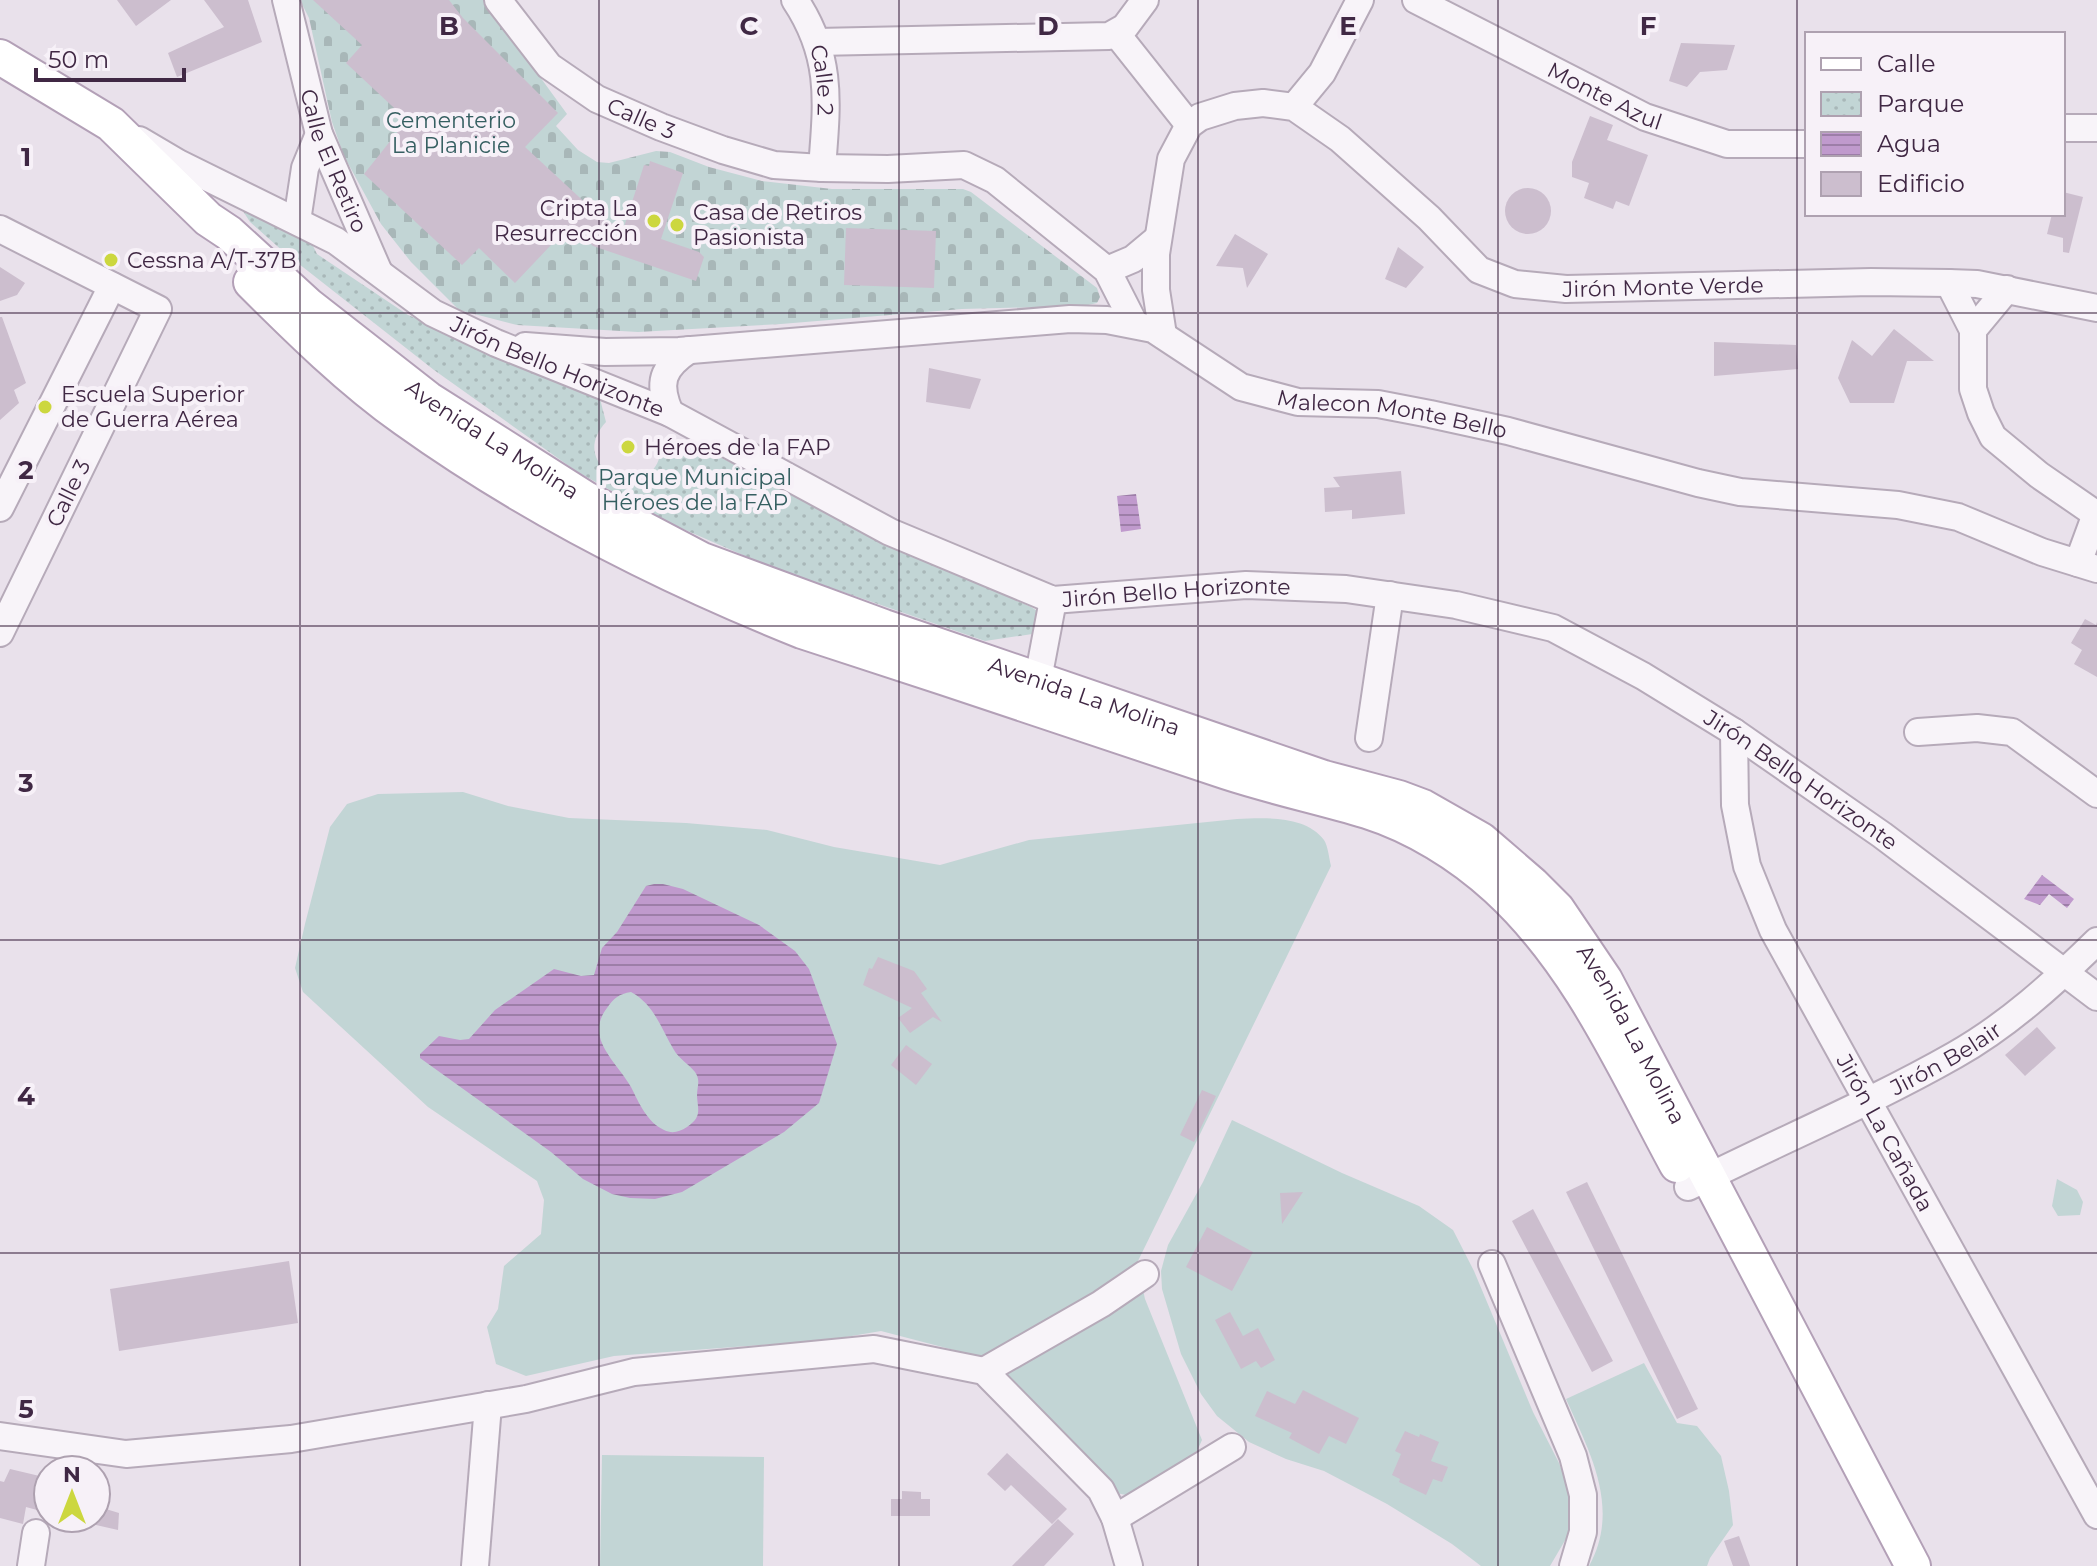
<svg xmlns="http://www.w3.org/2000/svg" width="2097" height="1566" viewBox="0 0 2097 1566" font-family="Montserrat,sans-serif">
<defs>
<pattern id="cemetery-stones" width="16" height="16" patternUnits="userSpaceOnUse" patternTransform="scale(2)"><rect width="16" height="16" fill="#c2d5d5"/><path d="M2 7V4a2 2 0 0 1 4 0v3zM10 15v-3a2 2 0 0 1 4 0v3z" fill="#a8b7b8"/></pattern>
<pattern id="park-dots" width="8" height="8" patternUnits="userSpaceOnUse" patternTransform="scale(2)"><rect width="8" height="8" fill="#c2d5d5"/><path d="M2 2h.1M6 6h.1" fill="none" stroke="#a8b7b8" stroke-width="1.8" stroke-linecap="round"/></pattern>
<pattern id="water-rules" width="6" height="5" patternUnits="userSpaceOnUse" patternTransform="scale(2)"><rect width="6" height="5" fill="#c09acd"/><path d="M0 2.5h6" fill="none" stroke="#9d7ea8"/></pattern>
</defs>
<rect width="100%" height="100%" fill="#e9e1eb"/>
<g fill="#c2d5d5">
<path d="M463,792L508,806L569,818L686,823L767,830L834,847L940,865L1029,840L1237,819C1265,818 1305,815 1324,840C1328,846 1329,858 1331,866L1137,1263L1145,1299L1202,1440L1197,1451L1141,1489L1126,1495L1112,1492L1034,1407L973,1355L881,1331L828,1340L614,1356L526,1376L496,1364L487,1327L498,1309L504,1266L541,1234L544,1200L537,1181L428,1107L303,992L295,968L305,924L330,827L347,804L378,794Z"/>
<polygon points="1232,1120 1342,1173 1419,1206 1453,1230 1474,1271 1533,1412 1559,1463 1573,1502 1567,1537 1550,1566 1481,1566 1452,1544 1387,1504 1324,1471 1286,1459 1249,1442 1217,1416 1201,1394 1181,1354 1162,1289 1161,1271 1168,1245 1203,1182"/>
<polygon points="2057,1179 2077,1190 2083,1202 2080,1215 2058,1216 2052,1206"/>
<path d="M1644,1363L1677,1423L1697,1426L1721,1456L1729,1491L1733,1525L1710,1558L1707,1566H1589C1621,1508 1590,1453 1566,1399Z"/>
<polygon points="602,1455 764,1457 763,1566 600,1566"/>
</g>
<polygon fill="url(#cemetery-stones)" points="300,0 484,0 567,114 556,126 578,150 597,162 609,163 656,151 670,152 709,167 762,181 832,189 963,189 971,192 1097,288 1100,297 1097,303 1083,306 962,309 781,324 638,332 517,325 459,310 411,262 381,224 344,156 332,122 309,18"/>
<path fill="url(#park-dots)" d="M239,205L310,240L317,254L408,315L599,395L606,422C560,472 665,511 661,440L692,443L886,541L1031,607L1042,614L1039,633L985,641L768,566L667,522L576,471L434,370L285,253L250,222Z"/>
<g fill="url(#water-rules)" fill-rule="evenodd">
<polygon points="1136,494 1141,529 1121,532 1117,496"/>
<polygon points="2042,875 2074,899 2067,908 2049,894 2040,905 2024,899"/>
<path d="M654,884H663L683,889L759,925L795,951L809,969L837,1044L819,1103L784,1132L682,1192L655,1199L630,1198L612,1194L583,1179L551,1152L420,1058V1054L439,1036L460,1040L469,1039L495,1010L554,969L581,976L594,975L602,948L617,932L646,886ZM631,992C655,1005 661,1029 674,1050C679,1059 689,1064 695,1072C701,1081 697,1086 697,1096C698,1110 702,1117 687,1127C679,1132 672,1134 664,1130C647,1122 639,1103 631,1087C616,1061 584,1038 607,1008C614,998 619,994 631,992Z"/>
</g>
<g fill="#ccbece">
<polygon points="117,0 171,0 136,26"/>
<polygon points="204,0 248,0 262,42 177,77 168,53 224,27"/>
<polygon points="313,0 449,0 463,18 558,113 525,147 605,221 624,227 644,165 649,166 650,161 683,173 661,239 699,252 704,257 696,281 593,246 570,225 515,283 479,248 462,265 364,174 407,120 346,63 362,45"/>
<polygon points="1681,43 1735,45 1727,70 1700,72 1687,87 1669,81"/>
<polygon points="1590,116 1613,125 1607,140 1648,155 1629,206 1616,201 1613,209 1584,198 1589,183 1572,177 1572,162"/>
<circle cx="1528" cy="211" r="23"/>
<polygon points="2063,192 2083,197 2069,253 2063,252 2063,238 2047,234 2052,214 2063,214"/>
<polygon points="846,228 936,231 934,288 844,285"/>
<polygon points="1235,234 1268,254 1247,288 1243,268 1216,266"/>
<polygon points="1398,247 1424,267 1406,288 1385,279"/>
<polygon points="0,267 25,283 17,295 0,301"/>
<polygon points="0,317 2,317 26,383 14,390 19,403 0,420"/>
<polygon points="1894,329 1934,361 1907,361 1894,403 1850,403 1838,378 1852,340 1872,356"/>
<polygon points="1714,342 1796,345 1798,369 1714,376"/>
<polygon points="929,368 981,379 970,409 926,402"/>
<polygon points="1401,471 1405,514 1352,519 1352,510 1325,512 1324,488 1340,487 1333,477"/>
<polygon points="2085,619 2096,625 2097,622 2097,677 2074,664 2082,650 2071,643"/>
<polygon points="878,957 914,971 927,989 921,993 942,1022 933,1017 910,1033 898,1018 912,1008 863,985 869,968 872,969"/>
<polygon points="2037,1027 2056,1048 2025,1076 2005,1055"/>
<polygon points="906,1045 932,1064 916,1085 891,1065"/>
<polygon points="1202,1090 1216,1096 1194,1142 1180,1135"/>
<polygon points="1587,1182 1698,1409 1677,1419 1566,1192"/>
<polygon points="1303,1192 1282,1224 1280,1193"/>
<polygon points="1533,1209 1613,1361 1592,1372 1512,1221"/>
<polygon points="1207,1227 1253,1252 1232,1291 1186,1267"/>
<polygon points="289,1261 298,1323 119,1351 110,1289"/>
<polygon points="1230,1312 1243,1336 1258,1328 1275,1360 1261,1368 1256,1361 1241,1369 1215,1320"/>
<polygon points="1303,1390 1359,1418 1346,1444 1329,1436 1319,1454 1289,1438 1292,1433 1255,1416 1267,1391 1295,1404"/>
<polygon points="1405,1431 1419,1437 1420,1434 1439,1442 1431,1461 1448,1467 1442,1482 1433,1479 1426,1495 1399,1482 1400,1479 1392,1475 1401,1454 1395,1451"/>
<polygon points="1007,1453 1067,1509 1052,1524 1011,1485 1005,1491 987,1474"/>
<polygon points="10,1469 48,1478 48,1513 26,1507 23,1524 0,1518 0,1481 4,1482"/>
<polygon points="902,1491 921,1492 921,1499 930,1499 930,1516 891,1516 891,1499 902,1499"/>
<polygon points="96,1506 119,1513 118,1530 96,1525"/>
<polygon points="1058,1519 1074,1534 1044,1566 1012,1566"/>
<polygon points="1739,1536 1750,1566 1733,1566 1724,1541"/>
</g>
<g fill="none" stroke-linecap="round" stroke-linejoin="round">
<defs>
<g id="minor">
<path id="s1" d="M286,0L319,134L378,270"/>
<path id="s2" d="M498,0L549,66L597,99L661,127L723,150L774,165L822,168L888,169L964,165L995,180L1107,270L1134,323"/>
<path id="s3" d="M795,0C833,57 827,103 822,168"/>
<path id="s4" d="M1416,0L1645,117L1727,144H1807"/>
<polyline points="1116,33 1189,125"/>
<polyline points="817,42 1109,36 1125,27 1145,0"/>
<polyline points="1294,107 1322,73 1360,0"/>
<polyline points="2063,128 2097,128"/>
<path id="s5" d="M139,140L178,163L336,241L433,313L496,343L670,413L890,532L1053,600L1246,585L1346,589L1456,605L1553,628L1643,676L1734,732L1882,835L2097,997"/>
<polyline points="297,221 305,168 319,134"/>
<polyline points="0,229 158,309 0,633"/>
<polyline points="1107,270 1133,259 1157,239"/>
<polyline points="1949,283 1973,330 1973,389 1981,413 1993,437 2039,475 2097,515"/>
<polyline points="1973,330 2007,289"/>
<path id="s6" d="M1163,335L1156,290V254L1171,159L1189,125L1200,117L1235,106L1263,103L1294,107L1340,139L1429,218L1479,270L1515,284L1566,289L1871,282L1949,283L1977,284L2097,308"/>
<path id="s7" d="M525,346L605,352L679,351L1070,319L1107,320L1153,329L1241,387L1298,402L1378,404L1430,414L1508,431L1698,483L1740,492L1898,505L1958,517L2042,552L2097,569"/>
<path d="M670,413C657,383 662,368 689,350"/>
<polyline points="0,508 112,286"/>
<polyline points="2078,563 2096,514"/>
<polyline points="1030,698 1039,674 1053,600"/>
<path id="s8" d="M1734,732L1735,805L1747,866L1773,930L2097,1515"/>
<polyline points="1918,732 1977,728 2012,732 2097,794"/>
<polyline points="1369,738 1390,595"/>
<path id="s9" d="M1688,1187C1777,1142 1869,1104 1955,1055C2008,1025 2054,983 2097,941"/>
<polyline points="1492,1264 1573,1456 1583,1495 1583,1532 1573,1566"/>
<polyline points="984,1371 1101,1304 1145,1274"/>
<polyline points="0,1436 126,1454 291,1439 526,1399 634,1372 874,1349 984,1371 1101,1490 1115,1518 1129,1566"/>
<polyline points="1115,1518 1232,1447"/>
<polyline points="31,1566 36,1533"/>
<polyline points="475,1566 488,1405"/>
</g>
<g id="major">
<path id="s10" d="M0,57L111,124L208,219L229,233L309,306L428,399L586,499L702,560L884,627L1324,778L1399,798L1423,807L1481,840L1532,884L1557,909L1605,980L1913,1566"/>
<path d="M251,282C299,330 350,380 405,419C528,507 662,575 802,631C944,677 1085,724 1227,772C1273,787 1320,797 1367,811C1414,826 1460,854 1497,888C1579,963 1625,1069 1677,1165"/>
</g>
</defs>
<use href="#minor" stroke="#b6aab9" stroke-width="30"/>
<use href="#major" stroke="#b3a0b7" stroke-width="38"/>
<use href="#minor" stroke="#f8f4f9" stroke-width="26"/>
<use href="#major" stroke="#fff" stroke-width="34"/>
</g>
<path fill="none" stroke="#402844" stroke-width="2" stroke-opacity="0.55" d="M300,0V1566M599,0V1566M899,0V1566M1198,0V1566M1498,0V1566M1797,0V1566M0,313H2097M0,626H2097M0,940H2097M0,1253H2097"/>
<g fill="#ccd73f" stroke="#f7f1f8" stroke-width="3">
<circle cx="654" cy="221" r="8"/>
<circle cx="677" cy="225" r="8"/>
<circle cx="111" cy="260" r="8"/>
<circle cx="45" cy="407" r="8"/>
<circle cx="628" cy="447" r="8"/>
</g>
<g text-anchor="middle" stroke-width="8" stroke-linejoin="round" paint-order="stroke">
<g font-size="22" fill="#402844" stroke="#f7f1f8">
<text dy="8" stroke="none"><textPath href="#s3" startOffset="86">Calle 2</textPath></text>
<text dy="8" stroke="none"><textPath href="#s4" startOffset="212">Monte Azul</textPath></text>
<text dy="8" stroke="none"><textPath href="#s2" startOffset="190">Calle 3</textPath></text>
<text dy="8" stroke="none"><textPath href="#s1" startOffset="168">Calle El Retiro</textPath></text>
<text dy="8" stroke="none"><textPath href="#s6" startOffset="760">Jirón Monte Verde</textPath></text>
<text dy="8" stroke="none"><textPath href="#s5" startOffset="478">Jirón Bello Horizonte</textPath></text>
<text dy="8" stroke="none"><textPath href="#s7" startOffset="890">Malecon Monte Bello</textPath></text>
<text dy="8" stroke="none"><textPath href="#s10" startOffset="626">Avenida La Molina</textPath></text>
<text transform="translate(68 493) rotate(-64)" y="8">Calle 3</text>
<text dy="8" stroke="none"><textPath href="#s5" startOffset="1150">Jirón Bello Horizonte</textPath></text>
<text dy="8" stroke="none"><textPath href="#s10" startOffset="1274">Avenida La Molina</textPath></text>
<text dy="8" stroke="none"><textPath href="#s5" startOffset="1822">Jirón Bello Horizonte</textPath></text>
<text dy="8" stroke="none"><textPath href="#s10" startOffset="1946">Avenida La Molina</textPath></text>
<text dy="8" stroke="none"><textPath href="#s9" startOffset="288">Jirón Belair</textPath></text>
<text dy="8" stroke="none"><textPath href="#s8" startOffset="436">Jirón La Cañada</textPath></text>
</g>
<g font-size="22" fill="#355f61" stroke="#f7f1f8">
<text x="451" y="128">Cementerio<tspan x="451" dy="25">La Planicie</tspan></text>
<text x="695" y="485">Parque Municipal<tspan x="695" dy="25">Héroes de la FAP</tspan></text>
</g>
<g font-size="22" fill="#402844" stroke="#f7f1f8" text-anchor="start">
<text x="638" y="216" text-anchor="end">Cripta La<tspan x="638" dy="25">Resurrección</tspan></text>
<text x="693" y="220">Casa de Retiros<tspan x="693" dy="25">Pasionista</tspan></text>
<text x="127" y="268">Cessna A/T-37B</text>
<text x="61" y="402">Escuela Superior<tspan x="61" dy="25">de Guerra Aérea</tspan></text>
<text x="644" y="455">Héroes de la FAP</text>
</g>
</g>
<g font-size="26" text-anchor="middle" font-weight="bold" fill="#402844" stroke="#f7f1f8" stroke-width="8" stroke-linejoin="round" paint-order="stroke">
<text x="449" y="35">B</text>
<text x="749" y="35">C</text>
<text x="1048" y="35">D</text>
<text x="1348" y="35">E</text>
<text x="1648" y="35">F</text>
<text x="26" y="166">1</text>
<text x="26" y="479">2</text>
<text x="26" y="792">3</text>
<text x="26" y="1105">4</text>
<text x="26" y="1418">5</text>
</g>
<rect x="1805" y="32" width="260" height="184" fill="#f7f1f8" stroke="#aea1b0" stroke-width="2"/>
<rect x="1821" y="58" width="40" height="12" fill="#ffffff" stroke="#aea1b0" stroke-width="2"/>
<text x="1877" y="72" font-size="24" fill="#402844">Calle</text>
<rect x="1821" y="92" width="40" height="24" fill="url(#park-dots)" stroke="#aea1b0" stroke-width="2"/>
<text x="1877" y="112" font-size="24" fill="#402844">Parque</text>
<rect x="1821" y="132" width="40" height="24" fill="url(#water-rules)" stroke="#aea1b0" stroke-width="2"/>
<text x="1877" y="152" font-size="24" fill="#402844">Agua</text>
<rect x="1821" y="172" width="40" height="24" fill="#ccbece" stroke="#aea1b0" stroke-width="2"/>
<text x="1877" y="192" font-size="24" fill="#402844">Edificio</text>
<g transform="translate(72 1494)"><circle r="38" fill="#f7f1f8" stroke="#aea1b0" stroke-width="2"/>
<path d="M0-6L14 30L0 20L-14 30Z" fill="#ccd73f"/>
<text y="-12" font-size="22" font-weight="bold" text-anchor="middle" fill="#402844">N</text>
</g>
<path d="M36 68v12h148v-12" fill="none" stroke="#402844" stroke-width="4"/>
<text x="48" y="68" font-size="24" fill="#402844" stroke="#f7f1f8" stroke-width="6" paint-order="stroke">50 m</text>
</svg>
